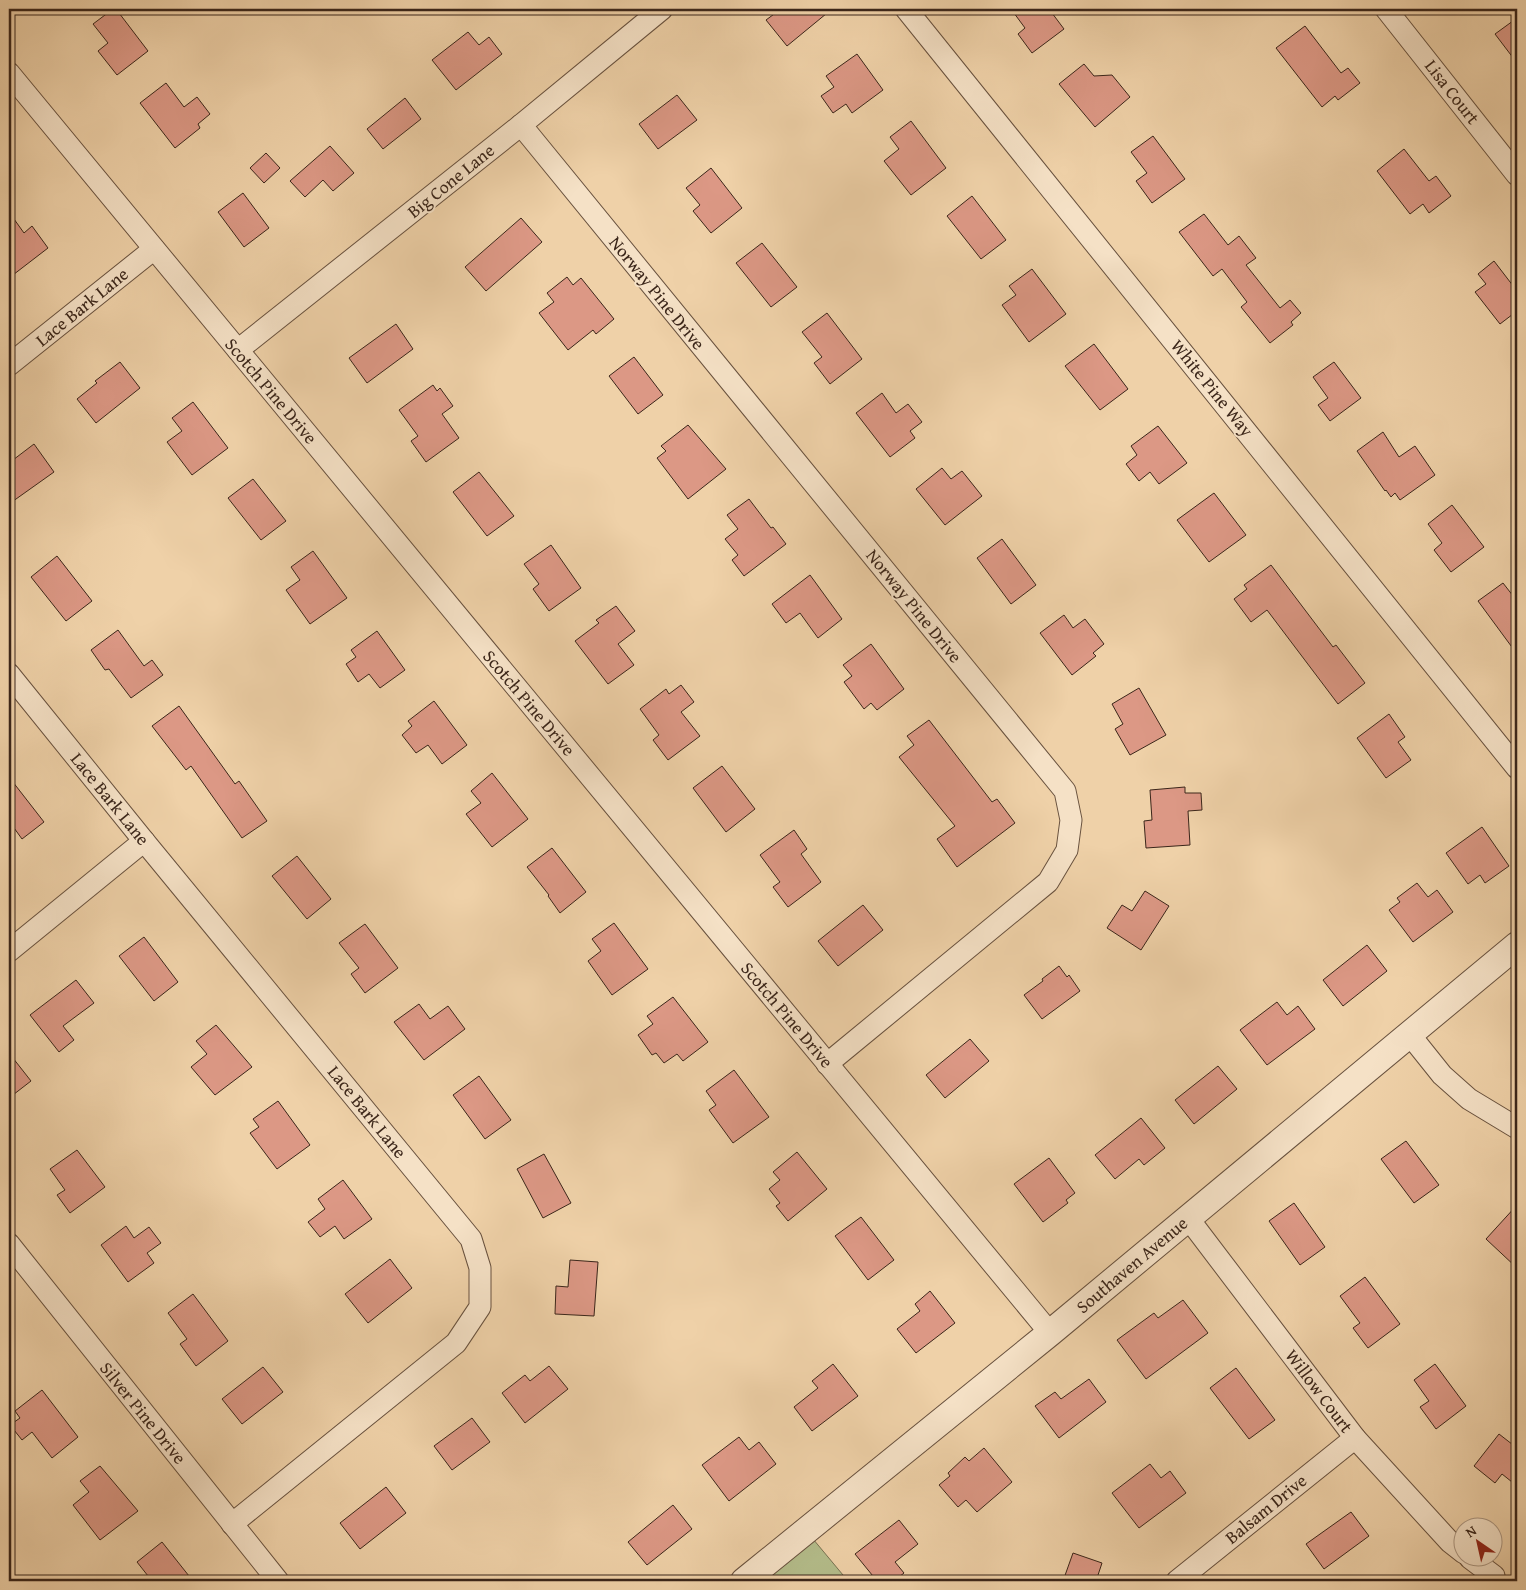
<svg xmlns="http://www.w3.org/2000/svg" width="1526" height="1590" viewBox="0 0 1526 1590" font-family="'Gentium Book Plus',serif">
<rect width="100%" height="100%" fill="#efd1a8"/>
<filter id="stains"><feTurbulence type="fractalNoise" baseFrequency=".004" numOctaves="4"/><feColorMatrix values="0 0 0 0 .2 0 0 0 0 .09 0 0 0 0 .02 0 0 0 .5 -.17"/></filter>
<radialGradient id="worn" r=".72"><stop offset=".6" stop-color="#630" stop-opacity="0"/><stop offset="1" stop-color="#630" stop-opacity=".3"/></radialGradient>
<polygon fill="#b4bd8b" stroke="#787252" points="813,1539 848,1581 761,1581"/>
<g fill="#dc9885" stroke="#3b261a">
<polygon points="113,9 116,9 148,51 117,75 98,51 108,43 93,24"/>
<polygon points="781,9 832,9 787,46 766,20"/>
<polygon points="1011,9 1049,9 1064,29 1032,53 1018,34 1025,28"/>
<polygon points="1517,18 1517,63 1495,34"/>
<polygon points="1305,26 1341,73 1348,68 1360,83 1338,100 1335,96 1322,107 1276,48"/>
<polygon points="468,32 479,45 489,37 502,54 456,90 432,60"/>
<polygon points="857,54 883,90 852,113 846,104 833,113 821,96 834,87 826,76"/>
<polygon points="1084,64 1094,76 1112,75 1130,97 1095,127 1059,84"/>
<polygon points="166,83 184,107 197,97 210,114 198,124 200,128 175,148 140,103"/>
<polygon points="677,95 697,120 658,149 639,124"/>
<polygon points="405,98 421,119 383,149 367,129"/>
<polygon points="911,121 946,168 911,195 884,161 899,149 890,137"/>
<polygon points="1153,136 1185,179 1152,203 1136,181 1147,173 1131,152"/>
<polygon points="330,146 354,173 333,191 323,180 305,197 290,181"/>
<polygon points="1404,149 1429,181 1436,176 1451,196 1429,213 1423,204 1410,214 1377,171"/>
<polygon points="266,153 280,168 264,183 250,168"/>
<polygon points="711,168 742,208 711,233 693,211 700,205 686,188"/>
<polygon points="243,193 269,228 244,247 218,212"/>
<polygon points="972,196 1006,240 981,259 947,216"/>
<polygon points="9,212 24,233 32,226 48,248 9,278"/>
<polygon points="1204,214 1228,245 1239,236 1256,258 1246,265 1280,308 1290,300 1301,313 1291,322 1293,325 1270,343 1241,307 1247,302 1222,269 1213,276 1179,232"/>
<polygon points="521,218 542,242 486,291 465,267"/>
<polygon points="762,243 797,287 771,307 736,263"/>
<polygon points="1494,261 1517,291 1517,311 1500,324 1475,292 1486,284 1478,274"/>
<polygon points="1032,269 1066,314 1029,342 1002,305 1016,295 1009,286"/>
<polygon points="567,277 573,285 581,278 614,319 596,334 593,330 568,350 539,313 554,302 547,293"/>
<polygon points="827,313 862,359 830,384 814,363 822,357 802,332"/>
<polygon points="396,324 413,349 367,383 349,358"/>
<polygon points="1094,344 1128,389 1100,410 1065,366"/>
<polygon points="634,357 663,395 638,414 609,376"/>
<polygon points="120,362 140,388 96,423 77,399 97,383 95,381"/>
<polygon points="1334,362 1361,398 1330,421 1318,405 1328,398 1313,377"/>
<polygon points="433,385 437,391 440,388 453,406 442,414 459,438 426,462 411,441 418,436 399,410"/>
<polygon points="882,393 896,413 908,404 922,422 910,431 915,438 890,457 856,413"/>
<polygon points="193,402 228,448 192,475 167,442 182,431 172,418"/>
<polygon points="688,425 726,469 688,499 657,458 666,451 661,446"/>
<polygon points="1158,426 1187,463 1159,484 1150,472 1139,481 1126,464 1137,455 1131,446"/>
<polygon points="1383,432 1399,457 1415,446 1435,475 1400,500 1395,493 1391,497 1386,490 1385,491 1357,451"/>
<polygon points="34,444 54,472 9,504 9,463"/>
<polygon points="942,468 951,479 962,471 982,496 945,525 916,489"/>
<polygon points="479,472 514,516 487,536 453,492"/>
<polygon points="253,479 286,521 261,540 228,498"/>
<polygon points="1214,493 1246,535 1209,562 1177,520"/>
<polygon points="749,499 771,528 773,527 786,544 744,576 732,560 738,555 725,539 738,529 727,515"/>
<polygon points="1452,505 1484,547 1451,572 1434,550 1442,543 1428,524"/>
<polygon points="1002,539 1036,585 1011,604 977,558"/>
<polygon points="551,545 581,588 549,611 533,589 539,584 524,564"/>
<polygon points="313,551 347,598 310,624 286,590 300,580 291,567"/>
<polygon points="57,556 92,601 66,621 31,577"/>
<polygon points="1271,565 1333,647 1336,645 1365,683 1338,704 1267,610 1251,622 1234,599 1247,589 1244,585"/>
<polygon points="810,575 842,619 818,638 800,613 786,623 772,604"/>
<polygon points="1503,583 1517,601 1517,654 1478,601"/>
<polygon points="616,606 635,631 618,644 634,665 608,684 575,641 599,623 596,620"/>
<polygon points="1064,615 1073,628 1085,619 1104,644 1093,653 1096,656 1072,675 1040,633"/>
<polygon points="118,630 144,666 152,660 163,675 131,698 109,669 105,670 91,650"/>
<polygon points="377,631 405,670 380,688 369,674 358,682 346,664 356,657 351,650"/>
<polygon points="871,644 904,689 877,710 871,703 864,709 844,682 852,676 843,665"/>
<polygon points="681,685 694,702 681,712 700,736 668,760 653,740 659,735 640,709 666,689 669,694"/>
<polygon points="1139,688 1166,735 1130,755 1115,729 1123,724 1112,704"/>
<polygon points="434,701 467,745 442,764 428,745 416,753 402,735 412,726 408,721"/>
<polygon points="179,706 235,784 239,781 267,821 242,838 191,766 186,770 152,726"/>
<polygon points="1389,714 1405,737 1398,742 1411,760 1386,778 1357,738"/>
<polygon points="929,720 992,802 997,799 1015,823 957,867 937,839 955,826 899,757 914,745 907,736"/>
<polygon points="722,766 755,809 726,832 693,788"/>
<polygon points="492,773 528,819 492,847 466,814 481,803 471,791"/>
<polygon points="9,777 44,822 22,839 9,821"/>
<polygon points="1185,787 1185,793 1201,793 1202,810 1188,811 1190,845 1146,848 1144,821 1152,820 1150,790"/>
<polygon points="1482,827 1509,866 1485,883 1480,875 1468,884 1446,853"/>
<polygon points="794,830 807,849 801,854 821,882 788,907 773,887 780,882 760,855"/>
<polygon points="552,848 586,892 560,913 548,896 549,895 527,867"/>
<polygon points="297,856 331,899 307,919 272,876"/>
<polygon points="1417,883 1428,897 1437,890 1453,912 1413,942 1389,910 1400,902 1397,898"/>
<polygon points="1145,891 1169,906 1141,950 1107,928 1122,905 1132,911"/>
<polygon points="863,905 883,930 838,966 818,941"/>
<polygon points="614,923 648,969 612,995 588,961 601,951 592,939"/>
<polygon points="365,924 398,968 365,993 351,974 359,968 339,943"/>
<polygon points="144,937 178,982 154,1001 119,956"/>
<polygon points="1367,945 1387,971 1343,1006 1323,980"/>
<polygon points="1059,966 1067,977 1069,975 1080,991 1042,1019 1024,995 1043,981 1042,979"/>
<polygon points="76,980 94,1003 63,1026 74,1040 59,1052 30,1015"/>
<polygon points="673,997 708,1042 683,1061 677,1054 664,1063 656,1053 652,1055 638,1035 653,1024 647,1016"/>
<polygon points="1277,1002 1287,1015 1298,1006 1315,1029 1267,1065 1240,1030"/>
<polygon points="419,1004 430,1019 448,1006 465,1029 424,1060 394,1022"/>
<polygon points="216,1025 252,1067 215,1095 191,1067 207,1054 196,1041"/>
<polygon points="970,1039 989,1061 945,1098 926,1075"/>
<polygon points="9,1053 31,1081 9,1098"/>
<polygon points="1218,1066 1237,1089 1194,1124 1175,1100"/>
<polygon points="734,1070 769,1117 733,1143 709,1110 716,1105 706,1091"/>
<polygon points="479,1076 511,1120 485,1139 453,1095"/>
<polygon points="278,1101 310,1145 277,1169 250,1133 259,1127 253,1119"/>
<polygon points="1141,1118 1165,1148 1144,1165 1139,1159 1115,1179 1095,1155"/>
<polygon points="1406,1141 1439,1185 1414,1203 1381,1159"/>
<polygon points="77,1150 105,1187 70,1213 57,1195 65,1190 50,1169"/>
<polygon points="797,1152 827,1189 788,1221 776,1206 780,1203 769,1189 780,1180 773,1172"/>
<polygon points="544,1154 571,1203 543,1218 517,1169"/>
<polygon points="1049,1158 1075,1193 1066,1200 1068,1203 1043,1222 1014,1184"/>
<polygon points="343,1180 372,1219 344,1239 335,1226 320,1237 308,1222 325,1209 318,1199"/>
<polygon points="1294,1203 1325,1247 1300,1265 1269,1221"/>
<polygon points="1517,1205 1517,1268 1486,1239"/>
<polygon points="861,1217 894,1260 868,1280 835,1236"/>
<polygon points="126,1226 134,1238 149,1227 161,1243 147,1253 154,1263 128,1282 101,1245"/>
<polygon points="390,1259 412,1288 368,1323 345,1294"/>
<polygon points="570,1260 598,1262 594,1316 555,1314 556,1286 568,1287"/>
<polygon points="1365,1277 1400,1324 1368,1348 1353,1328 1360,1323 1340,1296"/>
<polygon points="930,1291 955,1323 916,1353 897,1329 920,1311 915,1304"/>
<polygon points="193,1294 228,1341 196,1366 180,1344 187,1339 168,1313"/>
<polygon points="1183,1300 1208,1333 1146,1379 1117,1340 1154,1313 1158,1318"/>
<polygon points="833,1364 858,1396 812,1431 794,1407 818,1388 812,1381"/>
<polygon points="1435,1364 1466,1406 1436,1429 1420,1407 1429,1401 1414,1380"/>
<polygon points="549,1366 568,1389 525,1423 502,1393 525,1375 530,1381"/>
<polygon points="263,1367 283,1392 242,1424 222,1399"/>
<polygon points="1236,1368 1275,1420 1249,1439 1210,1388"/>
<polygon points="1089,1379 1106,1402 1059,1438 1035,1406 1055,1392 1061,1399"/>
<polygon points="42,1390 78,1437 52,1458 32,1432 22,1440 10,1425 20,1418 15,1411"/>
<polygon points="472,1418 490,1442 452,1470 434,1446"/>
<polygon points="1499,1434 1517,1448 1517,1486 1502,1474 1495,1483 1474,1466"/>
<polygon points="739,1437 749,1450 759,1442 776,1464 729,1501 702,1465"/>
<polygon points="984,1448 1012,1482 977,1512 966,1500 958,1507 939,1485 950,1476 948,1473 965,1457 969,1461"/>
<polygon points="1150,1464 1161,1478 1170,1471 1186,1493 1139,1528 1112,1493"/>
<polygon points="100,1466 138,1511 100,1540 73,1505 89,1492 80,1481"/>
<polygon points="386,1487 406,1513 360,1549 340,1523"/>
<polygon points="673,1505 692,1529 647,1565 628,1542"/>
<polygon points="1351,1512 1369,1536 1324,1569 1306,1544"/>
<polygon points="899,1520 918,1544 895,1562 904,1573 894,1581 877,1581 855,1554"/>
<polygon points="162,1542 193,1581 152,1581 137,1562"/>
<polygon points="1073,1553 1102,1563 1096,1581 1063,1581"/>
</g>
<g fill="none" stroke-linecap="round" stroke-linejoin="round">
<defs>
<g id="minor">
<polyline points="906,9 1517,768"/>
<polyline points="1386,9 1517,175"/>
<polyline points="9,73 1050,1333"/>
<polyline points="521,125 1065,791 1071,820 1067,850 1048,882 827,1064"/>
<polyline points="238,350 521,125 662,9"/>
<polyline points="9,365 154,249"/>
<polyline points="9,674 144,841 471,1239 480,1268 480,1307 456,1343 232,1524"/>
<polyline points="9,951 144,841"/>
<polyline points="1410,1035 1442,1075 1469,1099 1517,1128"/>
<polyline points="1188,1218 1355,1438 1450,1542 1464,1553"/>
<polyline points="9,1244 278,1581"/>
<polyline points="1470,1558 1494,1576"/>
<polyline points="1177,1581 1355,1438"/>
</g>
<polyline id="tertiary" points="744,1581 1050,1333 1517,945"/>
</defs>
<use href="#minor" stroke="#68513e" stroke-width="23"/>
<use href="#tertiary" stroke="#68513e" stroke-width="28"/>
<use href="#minor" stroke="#f5e1c6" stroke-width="21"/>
<use href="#tertiary" stroke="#f5e1c6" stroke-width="26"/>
</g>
<g text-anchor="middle" stroke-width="4" stroke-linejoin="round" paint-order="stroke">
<g font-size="18" fill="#3b261a" stroke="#f5e1c6">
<text transform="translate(1452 92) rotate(52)" y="6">Lisa Court</text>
<text transform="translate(451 181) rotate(-39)" y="6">Big Cone Lane</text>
<text transform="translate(657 293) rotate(51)" y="6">Norway Pine Drive</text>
<text transform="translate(82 307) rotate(-39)" y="6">Lace Bark Lane</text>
<text transform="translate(1212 388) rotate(51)" y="6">White Pine Way</text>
<text transform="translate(271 391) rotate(50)" y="6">Scotch Pine Drive</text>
<text transform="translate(914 606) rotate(51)" y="6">Norway Pine Drive</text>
<text transform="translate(529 703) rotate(50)" y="6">Scotch Pine Drive</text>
<text transform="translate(110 799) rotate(51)" y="6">Lace Bark Lane</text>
<text transform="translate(787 1015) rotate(50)" y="6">Scotch Pine Drive</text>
<text transform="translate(367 1112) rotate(51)" y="6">Lace Bark Lane</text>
<text transform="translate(1132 1265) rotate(-40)" y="6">Southaven Avenue</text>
<text transform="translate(1319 1391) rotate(53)" y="6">Willow Court</text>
<text transform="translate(143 1413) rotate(51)" y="6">Silver Pine Drive</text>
<text transform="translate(1266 1509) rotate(-39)" y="6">Balsam Drive</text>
</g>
</g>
<rect width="1526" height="1590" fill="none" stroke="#efd1a8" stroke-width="30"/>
<rect x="10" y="10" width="1506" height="1570" fill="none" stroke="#3b261a" stroke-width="2.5"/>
<rect x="15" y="15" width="1496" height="1560" fill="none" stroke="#3b261a"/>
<g transform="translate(1478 1542) rotate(326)"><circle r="24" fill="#f5e1c6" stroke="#ab9681"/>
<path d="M0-4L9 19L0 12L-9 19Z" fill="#8f2418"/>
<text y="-8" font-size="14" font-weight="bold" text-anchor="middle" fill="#3b261a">N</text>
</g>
<rect width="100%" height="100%" filter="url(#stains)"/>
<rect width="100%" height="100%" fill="url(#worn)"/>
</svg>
